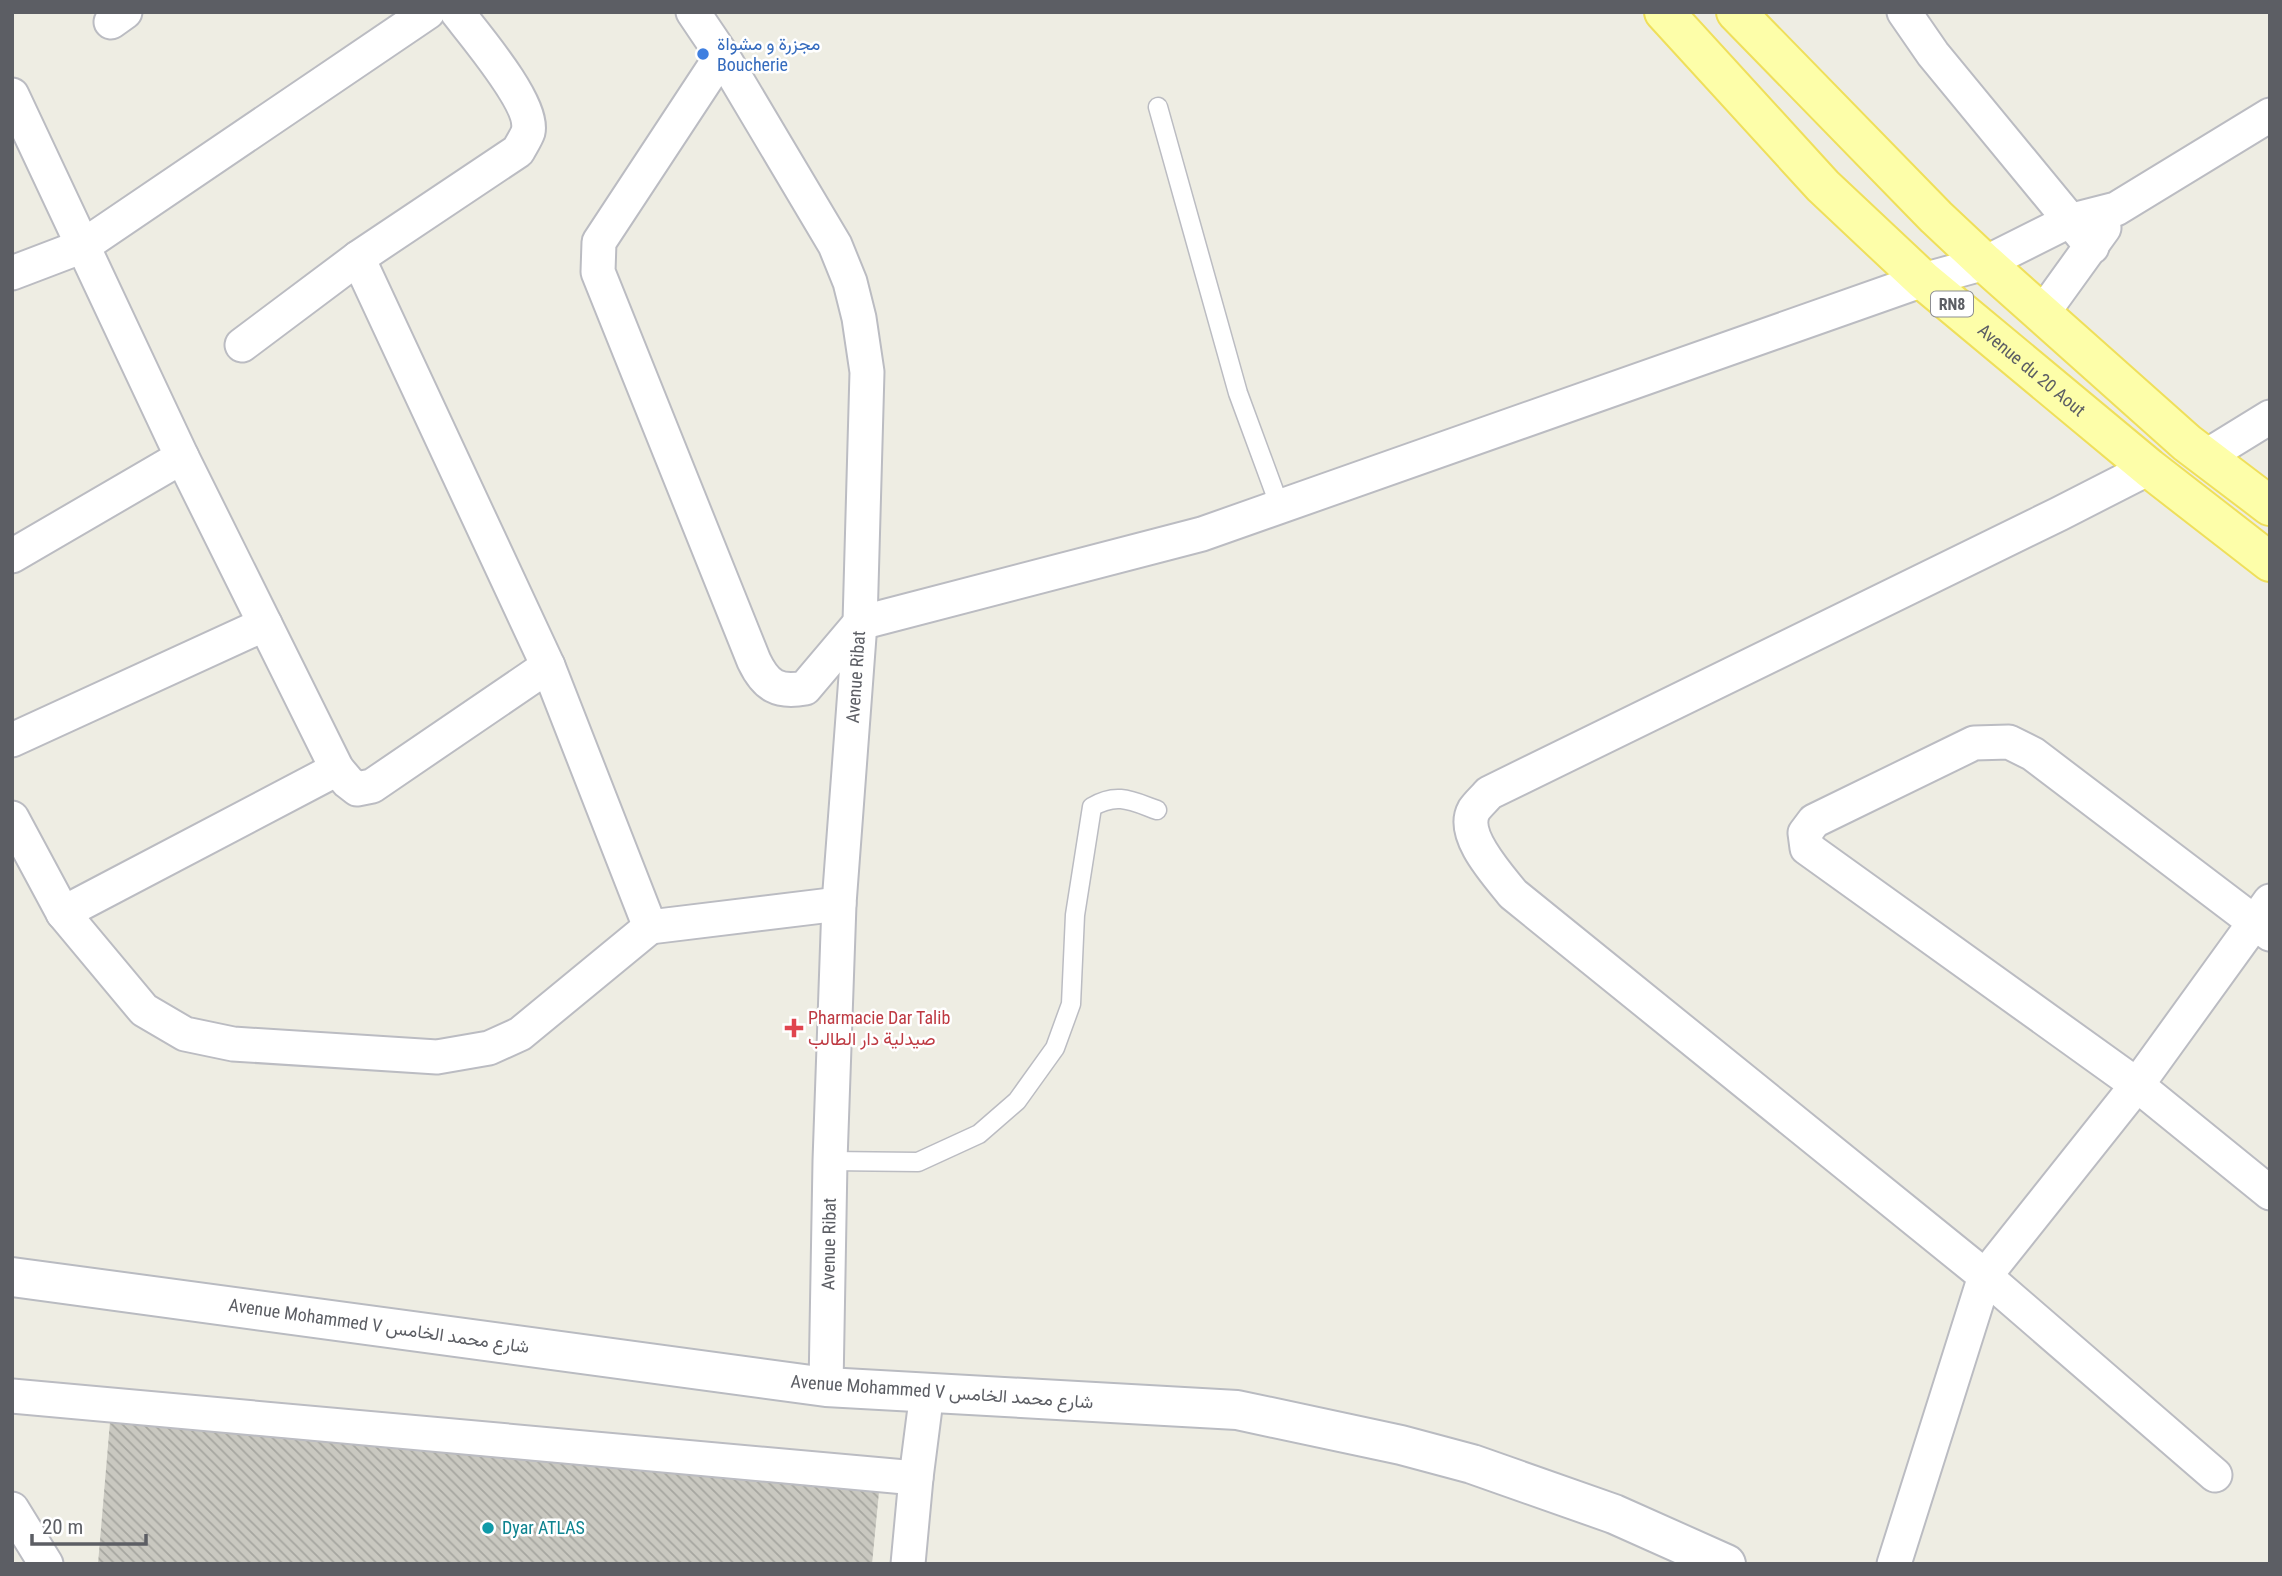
<svg xmlns="http://www.w3.org/2000/svg" width="2282" height="1576" viewBox="0 0 2282 1576" font-family="'Roboto Condensed',Vazirmatn,sans-serif">
<defs>
<pattern id="building-back-hatch" width="6" height="6" patternUnits="userSpaceOnUse" patternTransform="scale(1.75)"><rect width="6" height="6" fill="#c9c8c0"/><path d="M-1 5l2 2M0 0l6 6M5-1l2 2" fill="none" stroke="#a6a6a0"/></pattern>
</defs>
<rect width="100%" height="100%" fill="#eeede3"/>
<polygon fill="url(#building-back-hatch)" points="110,1422 879,1492 872,1564 98,1564"/>
<g fill="none" stroke-linecap="round" stroke-linejoin="round">
<defs>
<g id="lane">
<polyline points="1158,107 1238,393 1280,507"/>
<path d="M830,1161L918,1162L979,1134L1017,1101L1055,1048L1071,1004L1075,915L1092,807C1117,792 1132,801 1157,810"/>
</g>
<g id="street">
<polyline points="693,12 722,55 835,245 850,282 859,318 867,372 860,623 839,904 830,1161 826,1387"/>
<polyline points="1904,12 1933,54 2092,247"/>
<polyline points="111,22 125,12"/>
<path d="M722,55L599,242L598,272L754,661C766,686 778,693 805,688L860,623L1202,534L1923,280L1985,263L2069,221L2116,209L2270,115"/>
<polyline points="12,95 182,457 337,769 348,782 357,789 372,786 548,666 650,927 839,904"/>
<polyline points="358,258 548,666"/>
<polyline points="12,273 83,246 428,12"/>
<polyline points="2042,314 2104,228"/>
<path d="M242,345L358,258L518,151C521,145 526,138 528,132C535,105 474,34 457,12"/>
<polyline points="2205,457 2270,417"/>
<path d="M2149,468L2059,514L1489,793C1485,798 1478,804 1474,810C1460,835 1498,875 1513,894L1985,1276L2215,1475"/>
<polyline points="12,556 182,457"/>
<polyline points="12,740 265,624"/>
<polyline points="12,818 63,913 144,1010 185,1034 233,1044 437,1057 489,1048 520,1034 650,927"/>
<polyline points="63,913 337,769"/>
<polyline points="2270,934 2033,754 2009,742 1974,743 1814,821 1805,833 1807,848 2137,1085 2270,1193"/>
<polyline points="12,1396 916,1478"/>
<polyline points="12,1509 46,1564"/>
<polyline points="908,1564 916,1478 927,1392"/>
<polyline points="1894,1564 1985,1276 2137,1085 2270,901"/>
</g>
<polyline id="secondary" points="12,1277 826,1387 1237,1410 1401,1445 1472,1464 1614,1514 1726,1564"/>
<g id="primary">
<path id="s1" d="M1664,12L1823,186L1923,280L2149,468L2270,562"/>
<polyline points="1736,12 1936,217 1985,263 2187,443 2270,506"/>
</g>
</defs>
<use href="#lane" stroke="#bbbcc2" stroke-width="21"/>
<use href="#street" stroke="#bbbcc2" stroke-width="37"/>
<use href="#secondary" stroke="#b9bbc1" stroke-width="42"/>
<use href="#primary" stroke="#efdf5b" stroke-width="42"/>
<use href="#lane" stroke="#fff" stroke-width="18"/>
<use href="#street" stroke="#fff" stroke-width="33"/>
<use href="#secondary" stroke="#fff" stroke-width="38"/>
<use href="#primary" stroke="#fdfea9" stroke-width="38"/>
</g>
<circle fill="#3f7fe0" stroke="#fff" stroke-width="2.5" cx="703" cy="54" r="7"/>
<path fill="#e0444e" stroke="#fff" stroke-width="2.5" d="M790.5 1017.5h7v7h7v7h-7v7h-7v-7h-7v-7h7z"/>
<circle fill="#0f9aa8" stroke="#fff" stroke-width="2.5" cx="488" cy="1528" r="7"/>
<g text-anchor="middle" stroke-width="5" stroke-linejoin="round" paint-order="stroke">
<rect fill="#fff" stroke="#8d8e92" stroke-width="2" x="1931" y="291.5" width="42" height="25" rx="5"/>
<g font-size="16" font-weight="bold" fill="#5c5e64">
<text x="1952" y="310">RN8</text>
</g>
<g font-size="18" fill="#366cbe" stroke="#fff" text-anchor="start">
<text x="717" y="50">مجزرة و مشواة<tspan x="717" dy="21">Boucherie</tspan></text>
</g>
<g font-size="18" fill="#5c5e64" stroke="#fff">
<text dy="6" stroke="none"><textPath href="#s1" startOffset="514">Avenue du 20 Aout</textPath></text>
<text transform="translate(856 677) rotate(-86)" y="6">Avenue Ribat</text>
<text transform="translate(829 1244) rotate(-89)" y="6">Avenue Ribat</text>
<text transform="translate(379 1326) rotate(8)" y="6">Avenue Mohammed V شارع محمد الخامس</text>
<text transform="translate(942 1392) rotate(4)" y="6">Avenue Mohammed V شارع محمد الخامس</text>
</g>
<g font-size="18" fill="#be3a42" stroke="#fff" text-anchor="start">
<text x="808" y="1024">Pharmacie Dar Talib<tspan x="808" dy="21">صيدلية دار الطالب</tspan></text>
</g>
<g font-size="18" fill="#0d838f" stroke="#fff" text-anchor="start">
<text x="502" y="1534">Dyar ATLAS</text>
</g>
</g>
<rect width="2282" height="1576" fill="none" stroke="#5c5e64" stroke-width="28"/>
<path d="M32 1534v10h114v-10" fill="none" stroke="#5c5e64" stroke-width="3.5"/>
<text x="42" y="1534" font-size="21" fill="#5c5e64" stroke="#ffffff" stroke-width="5" paint-order="stroke">20 m</text>
</svg>
